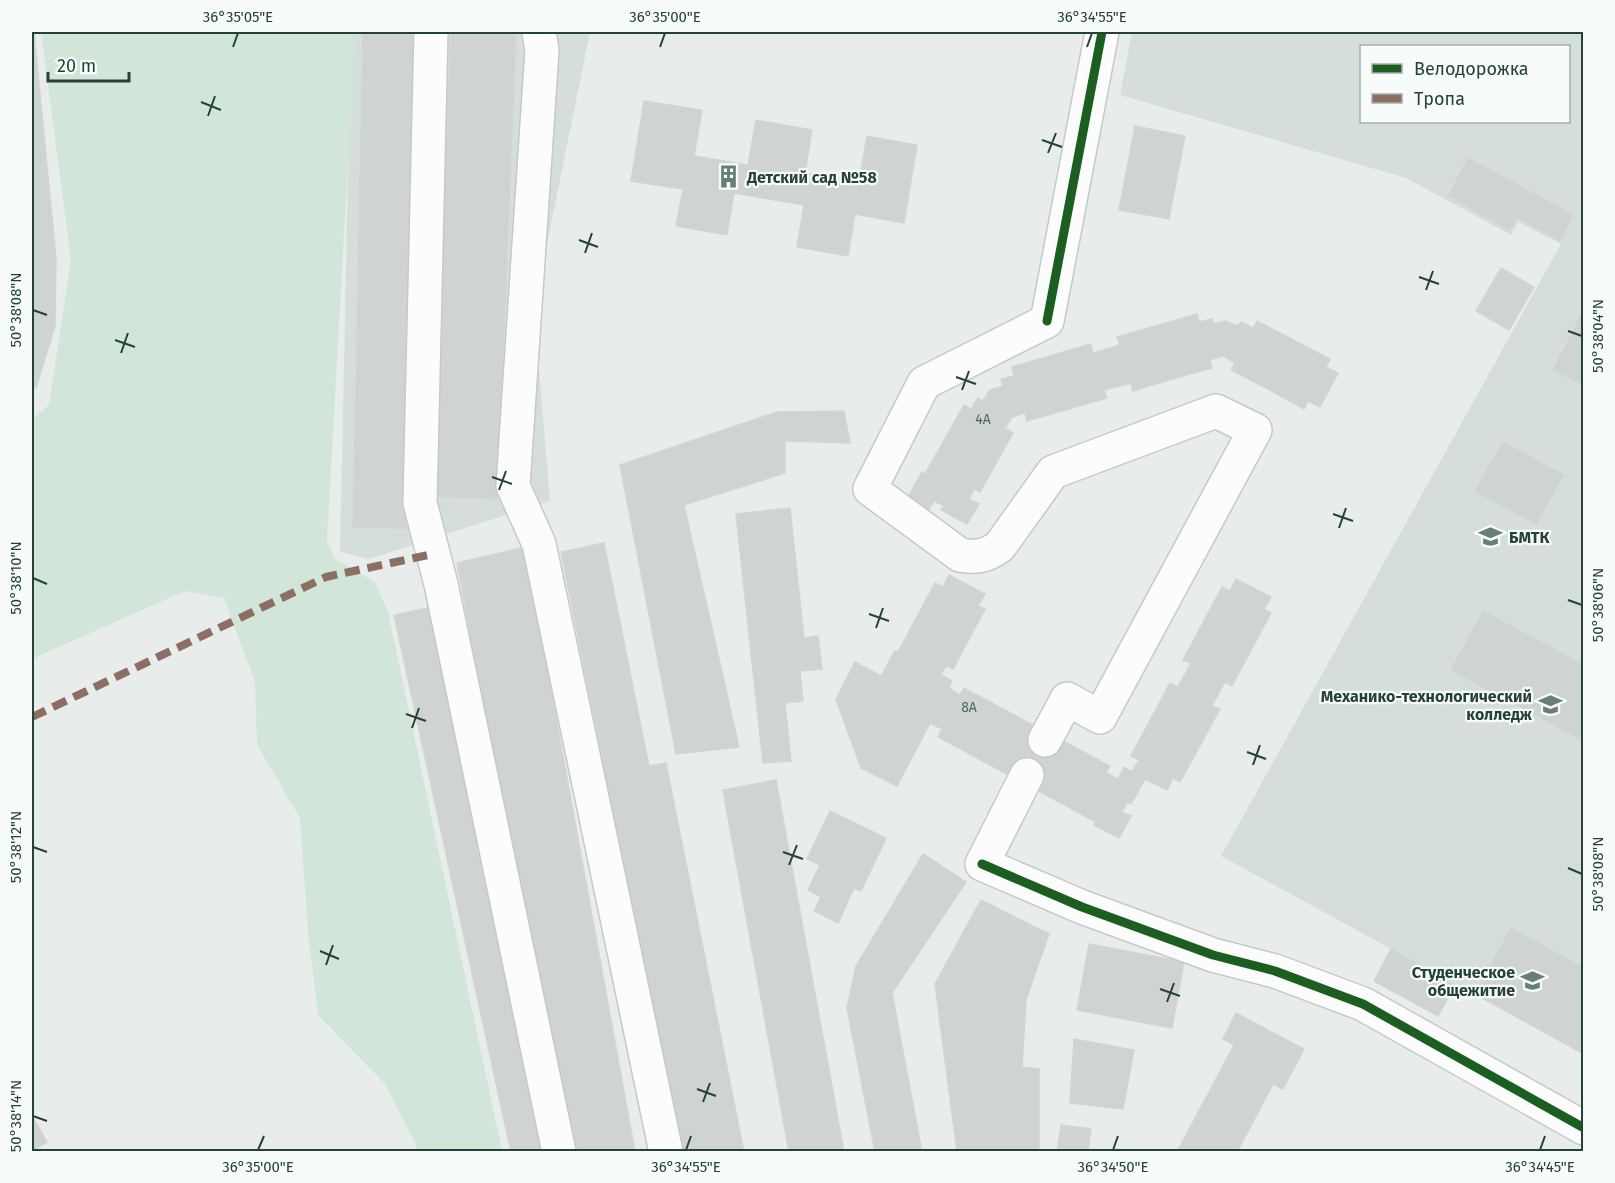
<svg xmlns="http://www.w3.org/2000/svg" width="1615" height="1183" viewBox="0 0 1615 1183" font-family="'Fira Sans',sans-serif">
<rect width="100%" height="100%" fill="#e8edeb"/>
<g fill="#d6dedb" fill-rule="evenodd">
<polygon points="351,32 590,32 534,308 550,501 369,559 340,552"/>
<path d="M1132,32H1583V1054L1221,856L1561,244L1518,222L1511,235L1406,178L1120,95ZM1362,46H1568V122H1362Z"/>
</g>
<polygon fill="#d1e6d8" points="41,32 352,32 355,37 327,542 335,559 375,582 388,612 502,1151 417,1151 416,1145 385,1084 318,1015 308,932 300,818 257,745 255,682 224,598 185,591 32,659 32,419 49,405 71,260"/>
<g fill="#cfd4d2" stroke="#d1d6d4" stroke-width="1.5">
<polygon points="32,32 34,32 56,258 55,326 36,388 32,387"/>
<polygon points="363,32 416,32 406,528 353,527"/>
<polygon points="451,32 516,32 497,499 432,496"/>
<polygon points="644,101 702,110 694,156 748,165 756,120 812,130 805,173 859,182 867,136 917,145 904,223 855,214 848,256 797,247 804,205 734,193 727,235 676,226 683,189 631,181"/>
<polygon points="1135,126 1185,136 1169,219 1119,210"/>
<polygon points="1468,158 1531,192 1510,230 1448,196"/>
<polygon points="1531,192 1573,215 1560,241 1517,218"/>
<polygon points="1501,268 1534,287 1509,330 1476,311"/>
<polygon points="1584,310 1584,385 1553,370"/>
<polygon points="1197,314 1199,322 1212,319 1214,324 1226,321 1238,326 1241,322 1253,328 1257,321 1330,359 1326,367 1338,373 1320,407 1308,401 1304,409 1268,389 1231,370 1235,363 1223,356 1210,360 1212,368 1172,379 1133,391 1131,383 1104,390 1107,398 1027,421 1025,413 1012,417 1005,428 1013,433 980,492 974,489 969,499 979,504 967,524 941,510 944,506 934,501 929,509 908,497 922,472 925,474 964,405 971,409 978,398 983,401 990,390 1003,386 1001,379 1014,376 1012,367 1091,344 1093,353 1120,345 1117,337"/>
<polygon points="844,411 850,443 785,441 785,473 684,505 739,747 676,754 620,465 777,412"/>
<polygon points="1503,442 1564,475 1536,524 1475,491"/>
<polygon points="790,508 804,638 818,636 822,669 800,671 803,701 785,703 791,761 763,763 736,514"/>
<polygon points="604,543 649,766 666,763 744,1152 682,1152 561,552"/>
<polygon points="525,547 635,1152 572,1152 533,963 457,563"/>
<polygon points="949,575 985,594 978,606 985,609 953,669 946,666 941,675 952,681 949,688 960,695 964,688 1110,766 1106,773 1118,779 1124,767 1132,772 1139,760 1131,756 1170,683 1178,687 1191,663 1183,660 1222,587 1230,591 1236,579 1271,597 1264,609 1271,613 1232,686 1225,682 1212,706 1220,709 1180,782 1173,778 1167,790 1145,779 1131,804 1127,802 1122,812 1131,816 1119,838 1094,825 1096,822 938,737 942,729 930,723 941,702 915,688 917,684 908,679 903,688 881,676 895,651 898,652 935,583 943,587"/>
<polygon points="428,608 547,1152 511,1152 394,615"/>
<polygon points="1483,611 1584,665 1584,741 1451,670"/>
<polygon points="855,662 903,688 908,679 917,684 915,688 941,702 897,786 861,768 836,699"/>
<polygon points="776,780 844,1152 789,1152 723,790"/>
<polygon points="830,811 886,838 861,891 854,888 838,923 814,911 821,897 808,890 820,865 807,859"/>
<polygon points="923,854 966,882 892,993 922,1152 875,1152 847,1008 856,966"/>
<polygon points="981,900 1049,934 1026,1000 1022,1067 1039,1069 1039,1152 957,1152 935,984"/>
<polygon points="1511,928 1584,968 1584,1054 1475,994"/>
<polygon points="1089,944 1184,962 1172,1028 1077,1010"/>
<polygon points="1391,949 1455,985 1438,1016 1374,981"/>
<polygon points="1236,1013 1304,1049 1283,1089 1273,1084 1237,1152 1177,1152 1234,1045 1223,1039"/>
<polygon points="1074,1039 1134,1050 1123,1109 1070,1103"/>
<polygon points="32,1116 47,1142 32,1151"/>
<polygon points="1061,1125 1091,1129 1088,1152 1057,1152"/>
</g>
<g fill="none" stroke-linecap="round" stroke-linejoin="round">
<defs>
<g id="minor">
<polyline points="431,32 420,503 441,584 559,1152"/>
<polyline points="539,32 542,50 513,486 539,544 666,1152"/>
<path d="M1045,740L1067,699L1100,717L1255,430L1216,411L1053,472L1000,546C987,556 976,558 960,555L870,489L924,383L1047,321L1102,32"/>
<polyline points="1027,775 982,864 1082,907 1213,955 1275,971 1363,1004 1584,1128"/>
</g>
</defs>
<use href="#minor" stroke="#c5cac8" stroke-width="36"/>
<use href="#minor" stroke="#fcfcfc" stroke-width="33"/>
<polyline stroke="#8d6e63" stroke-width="8" stroke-dasharray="15 8" stroke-linecap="butt" points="32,717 326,577 433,554"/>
<defs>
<g id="cycleway">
<polyline points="1047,321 1102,32"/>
<polyline points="982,864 1082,907 1213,955 1275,971 1363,1004 1584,1128"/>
</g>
</defs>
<use href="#cycleway" stroke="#f7fbf9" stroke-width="13"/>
<use href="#cycleway" stroke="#1b5e20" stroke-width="9"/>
</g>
<path fill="none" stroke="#24423a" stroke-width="2" d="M233,47L238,33M660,47L665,33M1087,47L1092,33M201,102L221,110M208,116L215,96M1042,140L1062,147M1048,153L1056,133M579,240L598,247M585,253L592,233M1419,277L1439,284M1426,290L1433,271M33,310L47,315M1568,331L1582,336M115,340L135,347M121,353L128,333M956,377L976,384M962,390L969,371M492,477L512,484M499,490L506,471M1333,514L1353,521M1339,528L1346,508M33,578L47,584M1568,600L1582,605M869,614L889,621M876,628L883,608M406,714L426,721M412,728L419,708M1247,752L1266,759M1253,765L1260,745M33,847L47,852M783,852L803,859M789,865L797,845M1568,868L1582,874M320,951L339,959M326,965L333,945M1160,989L1180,996M1167,1002L1174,983M697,1089L716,1096M703,1102L710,1083M33,1116L47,1121M258,1150L264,1136M686,1150L691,1136M1113,1150L1118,1136M1540,1150L1545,1136"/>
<defs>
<symbol id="building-bare" viewBox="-9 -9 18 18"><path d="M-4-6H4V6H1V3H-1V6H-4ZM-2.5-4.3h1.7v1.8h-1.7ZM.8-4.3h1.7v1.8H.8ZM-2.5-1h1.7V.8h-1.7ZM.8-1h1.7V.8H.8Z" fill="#697e78" stroke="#f7fbf9" stroke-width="2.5" paint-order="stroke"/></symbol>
<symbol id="university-bare" viewBox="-9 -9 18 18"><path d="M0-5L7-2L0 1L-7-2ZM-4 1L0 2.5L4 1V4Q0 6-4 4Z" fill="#697e78" stroke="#f7fbf9" stroke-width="2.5" paint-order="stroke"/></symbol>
</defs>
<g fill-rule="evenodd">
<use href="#building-bare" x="712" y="160" width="33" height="33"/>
<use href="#university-bare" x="1474" y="520" width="33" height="33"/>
<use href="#university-bare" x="1534" y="688" width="33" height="33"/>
<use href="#university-bare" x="1516" y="964" width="33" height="33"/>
</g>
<g text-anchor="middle" stroke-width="4.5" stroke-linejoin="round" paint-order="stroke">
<g font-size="14" fill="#506761">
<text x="983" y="424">4А</text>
<text x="969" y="712">8А</text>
</g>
<g font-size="16" font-weight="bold" fill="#24423a" stroke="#f7fbf9" text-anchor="start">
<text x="747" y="183">Детский сад №58</text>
<text x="1509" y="543">БМТК</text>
<text x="1532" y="702" text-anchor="end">Механико-технологический<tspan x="1532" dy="18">колледж</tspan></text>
<text x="1515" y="978" text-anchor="end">Студенческое<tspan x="1515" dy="18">общежитие</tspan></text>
</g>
</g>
<rect width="1615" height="1183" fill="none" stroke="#f7fbf9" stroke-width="66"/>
<rect x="1360" y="45" width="210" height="78" fill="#f7fbf9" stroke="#a3b1ad" stroke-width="1.5"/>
<rect x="1372" y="64" width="30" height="9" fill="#1b5e20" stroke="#a3b1ad" stroke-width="1.5"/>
<text x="1414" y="75" font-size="18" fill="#24423a">Велодорожка</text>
<rect x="1372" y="94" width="30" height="9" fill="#8d6e63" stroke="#a3b1ad" stroke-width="1.5"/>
<text x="1414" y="105" font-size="18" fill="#24423a">Тропа</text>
<path d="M48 72v9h81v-9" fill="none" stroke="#24423a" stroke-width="3"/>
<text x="57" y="72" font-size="18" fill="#24423a" stroke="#f7fbf9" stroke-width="4.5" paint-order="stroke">20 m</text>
<rect x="33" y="33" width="1549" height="1117" fill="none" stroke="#24423a" stroke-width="2"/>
<g font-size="15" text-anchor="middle" fill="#24423a">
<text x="238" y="22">36°35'05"E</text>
<text x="665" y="22">36°35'00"E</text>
<text x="1092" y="22">36°34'55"E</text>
<text transform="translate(16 310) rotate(-90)" y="5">50°38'08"N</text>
<text transform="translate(1598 336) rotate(-90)" y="5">50°38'04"N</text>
<text transform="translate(16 578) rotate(-90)" y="5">50°38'10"N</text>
<text transform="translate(1598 605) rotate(-90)" y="5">50°38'06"N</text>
<text transform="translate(16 847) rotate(-90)" y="5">50°38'12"N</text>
<text transform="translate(1598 874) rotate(-90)" y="5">50°38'08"N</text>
<text transform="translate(16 1116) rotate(-90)" y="5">50°38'14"N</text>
<text x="258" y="1172">36°35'00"E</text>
<text x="686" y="1172">36°34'55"E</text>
<text x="1113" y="1172">36°34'50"E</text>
<text x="1540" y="1172">36°34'45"E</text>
</g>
</svg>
